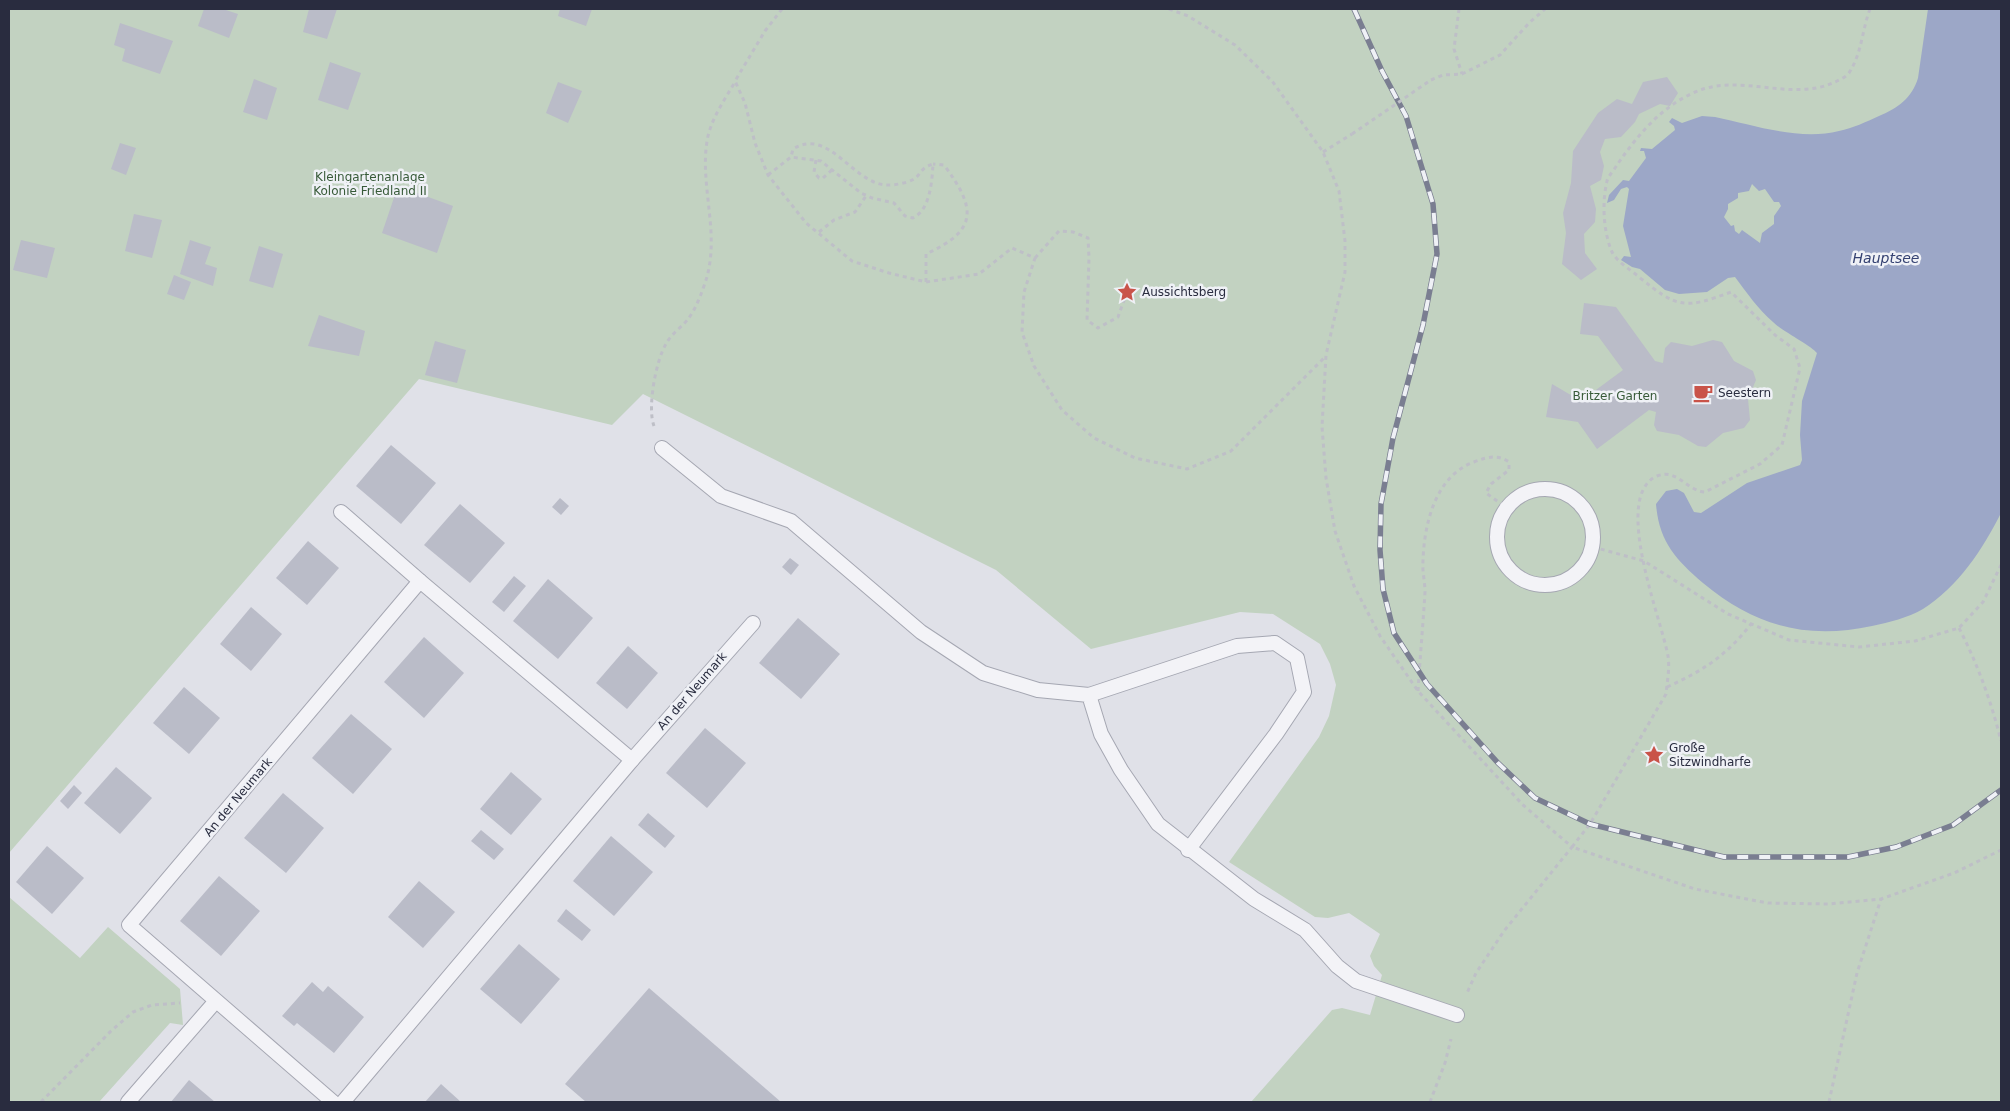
<svg xmlns="http://www.w3.org/2000/svg" width="2010" height="1111" viewBox="0 0 2010 1111" font-family="'DejaVu Sans',sans-serif">
<rect width="100%" height="100%" fill="#e0e1e8"/>
<g fill="#c2d2c1">
<polygon points="9,9 2001,9 2001,1102 1251,1102 1332,1010 1342,1008 1370,1015 1382,975 1374,966 1370,956 1380,934 1349,913 1328,918 1315,917 1229,862 1319,737 1329,716 1336,685 1330,664 1320,644 1273,614 1240,612 1091,649 996,570 643,394 612,425 419,379 9,853"/>
<polygon points="9,897 80,958 108,927 180,989 183,1025 170,1023 99,1102 9,1102"/>
</g>
<path fill="#9ca7c7" fill-rule="evenodd" d="M1928,9H2001V513C1983,549 1958,587 1923,609C1907,618 1890,622 1872,626C1806,640 1755,626 1703,583C1675,559 1659,541 1656,504L1666,491L1677,489L1684,493L1694,512L1701,513L1747,483L1800,465L1802,460L1800,435L1802,401L1817,353C1812,346 1782,331 1773,322C1758,309 1747,293 1735,277L1728,278L1707,292L1679,294L1665,290L1640,269L1632,267L1621,260L1624,256L1631,257L1623,226L1629,189L1627,187L1621,189L1614,200L1607,203L1609,195L1623,180L1629,181L1646,158L1644,151H1640L1641,148L1652,149L1675,130L1674,126L1669,122L1672,118L1682,123L1702,116L1715,117C1754,125 1799,141 1839,131C1853,128 1866,122 1879,116C1898,108 1912,98 1918,78ZM1752,184L1759,191L1765,189L1774,202H1779L1781,206L1774,216V224L1762,233L1760,243L1742,230L1739,234L1735,231L1734,225L1731,226L1724,217L1728,209V204L1738,198V193L1749,191Z"/>
<g fill="#babcc8">
<polygon points="204,9 223,9 238,14 229,38 198,26"/>
<polygon points="309,9 337,9 327,39 303,32"/>
<polygon points="560,9 592,9 586,26 558,16"/>
<polygon points="120,23 173,41 160,74 122,61 125,49 114,45"/>
<polygon points="330,62 361,73 348,110 318,100"/>
<polygon points="1667,77 1678,93 1670,106 1660,104 1639,114 1635,122 1621,137 1605,139 1600,152 1604,166 1601,180 1590,186 1596,209 1595,222 1584,234 1585,253 1597,269 1581,280 1562,264 1566,233 1563,213 1571,183 1573,151 1598,113 1617,99 1632,104 1643,82"/>
<polygon points="254,79 277,88 267,120 243,112"/>
<polygon points="558,82 582,91 568,123 546,113"/>
<polygon points="120,143 136,148 126,175 111,169"/>
<polygon points="398,186 453,206 437,253 382,233"/>
<polygon points="134,214 162,220 152,258 125,251"/>
<polygon points="21,240 55,248 47,278 13,270"/>
<polygon points="190,240 211,247 205,264 217,268 213,286 180,274"/>
<polygon points="259,246 283,254 273,288 249,281"/>
<polygon points="174,275 191,282 184,300 167,294"/>
<polygon points="1584,303 1616,307 1655,361 1663,363 1665,348 1671,342 1692,346 1713,340 1722,342 1734,361 1753,371 1756,380 1748,399 1750,420 1744,428 1723,433 1706,447 1698,446 1679,435 1657,431 1654,425 1656,412 1649,410 1597,449 1578,422 1546,417 1552,384 1581,401 1623,370 1598,336 1580,334"/>
<polygon points="319,315 365,331 359,356 308,346"/>
<polygon points="435,341 466,350 457,383 425,375"/>
<polygon points="391,445 436,483 401,524 356,486"/>
<polygon points="560,498 569,506 561,515 552,507"/>
<polygon points="460,504 505,543 470,583 424,545"/>
<polygon points="308,541 339,568 307,605 276,578"/>
<polygon points="790,558 799,565 791,575 782,567"/>
<polygon points="514,576 526,586 504,612 492,602"/>
<polygon points="548,579 593,618 558,659 513,621"/>
<polygon points="251,607 282,634 251,671 220,644"/>
<polygon points="798,618 840,654 801,699 759,663"/>
<polygon points="424,637 464,673 424,718 384,682"/>
<polygon points="628,646 658,673 627,709 596,683"/>
<polygon points="184,687 220,718 189,754 153,723"/>
<polygon points="351,714 392,749 353,794 312,758"/>
<polygon points="705,728 746,763 707,808 666,773"/>
<polygon points="116,767 152,798 120,834 84,803"/>
<polygon points="511,772 542,799 511,835 480,809"/>
<polygon points="74,785 82,793 68,809 60,801"/>
<polygon points="283,793 324,828 286,873 244,838"/>
<polygon points="648,813 675,836 665,848 638,825"/>
<polygon points="481,830 504,849 494,860 471,841"/>
<polygon points="611,836 653,872 614,916 573,881"/>
<polygon points="47,846 84,878 52,914 16,882"/>
<polygon points="219,876 260,911 221,956 180,921"/>
<polygon points="419,881 455,912 423,948 388,917"/>
<polygon points="566,909 591,930 582,941 557,921"/>
<polygon points="519,944 560,979 521,1024 480,989"/>
<polygon points="312,982 323,992 328,986 364,1017 334,1053 297,1023 294,1026 282,1016"/>
<polygon points="649,988 781,1102 586,1102 565,1084"/>
<polygon points="189,1080 215,1102 171,1102"/>
<polygon points="441,1084 461,1102 425,1102"/>
</g>
<g fill="none" stroke-linecap="round" stroke-linejoin="round">
<defs>
<g id="lane">
<polyline points="662,448 721,496 791,521 921,632 983,673 1038,690 1089,695 1101,734 1121,770 1158,824 1254,899 1305,930 1337,966 1356,981 1457,1015"/>
<circle cx="1545" cy="537" r="48"/>
<polyline points="341,512 420,581"/>
<polyline points="1089,695 1237,646 1275,643 1297,658 1304,692 1276,734 1188,850"/>
<polyline points="632,760 753,623"/>
<polyline points="128,1102 215,1002"/>
<polyline points="333,1102 129,925 420,581 632,760 343,1102"/>
</g>
</defs>
<use href="#lane" stroke="#a5a7b2" stroke-width="16"/>
<g stroke="#bebfc7" stroke-width="3" stroke-dasharray="4 4" stroke-linecap="butt">
<polyline points="782,9 765,31 735,81 745,103 755,143 768,175 806,223 852,261 889,273 926,282 979,274 1012,248 1035,258 1024,292 1022,332 1034,366 1062,410 1094,438 1135,458 1187,469 1231,451 1326,356"/>
<polyline points="1169,9 1188,16 1235,45 1272,81 1323,152 1339,191 1345,241 1345,272 1326,355 1322,427 1326,478 1335,531 1354,586 1380,636 1418,691 1523,805 1572,847 1504,931 1476,973 1467,993"/>
<polyline points="1459,9 1454,49 1462,74"/>
<path d="M1870,9C1862,30 1862,53 1849,73C1846,77 1841,79 1837,81C1792,104 1739,71 1693,93C1660,108 1637,136 1617,165C1614,170 1609,175 1607,181C1602,202 1603,231 1612,252C1617,262 1631,270 1639,277C1678,309 1685,309 1731,292L1775,335L1794,349L1800,368L1782,445L1760,464L1705,492C1687,491 1677,468 1657,476C1611,496 1662,621 1668,656C1670,669 1667,682 1666,694L1590,824L1572,847L1695,889L1768,903L1828,904L1881,899L1954,873L2001,850"/>
<polyline points="1431,80 1443,75 1462,74 1500,55 1529,23 1545,9"/>
<polyline points="1323,152 1352,134"/>
<polyline points="816,160 814,172 819,178 823,178 833,169"/>
<path d="M768,175L791,157L821,161L861,193L872,198L894,203L905,216L913,218C930,210 932,182 933,164C919,168 922,175 912,180C907,183 895,185 889,185C853,186 830,126 793,149L791,157"/>
<polyline points="819,232 834,220 855,212 866,196"/>
<polyline points="1035,258 1059,231 1073,232 1088,238 1089,258 1087,320 1098,328 1118,317 1127,292"/>
<path d="M926,282V254C979,230 976,208 944,165L933,164"/>
<path d="M654,426C647,408 656,360 666,344C671,334 682,327 688,319C696,309 702,292 706,280C721,232 698,183 708,136C713,116 725,99 735,82"/>
<polyline points="1593,547 1644,561 1728,614 1789,640 1859,647 1915,641 1959,628 1983,602 2001,565"/>
<path d="M1959,628C1978,665 1991,701 2001,741"/>
<path d="M1667,687C1703,671 1727,655 1751,624"/>
<path d="M1418,691C1420,658 1423,625 1425,592C1425,581 1422,571 1423,561C1424,525 1435,476 1474,462C1487,457 1497,454 1509,462V470L1491,484L1486,493L1507,508"/>
<polyline points="41,1102 111,1031 133,1012 152,1005 180,1003"/>
<polyline points="1430,1102 1445,1063 1451,1039"/>
<polyline points="1829,1102 1857,973 1881,899"/>
</g>
<use href="#lane" stroke="#f3f3f7" stroke-width="14"/>
<defs>
<polyline id="rail" points="1354,9 1382,71 1406,116 1433,204 1437,254 1423,325 1393,438 1381,504 1380,550 1383,589 1394,633 1427,684 1498,763 1535,798 1590,824 1724,857 1848,857 1896,847 1953,825 2001,790"/>
</defs>
<use href="#rail" stroke="#7a7e91" stroke-width="5.5"/>
<use href="#rail" stroke="#eff1f6" stroke-width="4" stroke-dasharray="11" stroke-linecap="butt"/>
<polyline stroke="#bebfc7" stroke-width="3" stroke-dasharray="4 4" stroke-linecap="butt" points="1352,134 1431,80"/>
</g>
<defs>
<symbol id="sight-bare" viewBox="-9 -9 18 18"><path d="M0-6L1.8-2.2L6-1.7L2.9 1.2L3.7 5.4L0 3.3L-3.7 5.4L-2.9 1.2L-6-1.7L-1.8-2.2Z" fill="#c95349" stroke="#eff1f6" stroke-width="2.5" paint-order="stroke"/></symbol>
<symbol id="cafe-bare" viewBox="-9 -9 18 18"><path d="M-5.5-4.5H6V0H3Q3 3.5 0 3.5H-2.5Q-5.5 3.5-5.5 0ZM3-3.2v2h1.7v-2ZM-6 4.5H4V6H-6Z" fill="#c95349" stroke="#eff1f6" stroke-width="2.5" paint-order="stroke"/></symbol>
</defs>
<g fill-rule="evenodd">
<use href="#sight-bare" x="1113" y="278" width="28" height="28"/>
<use href="#cafe-bare" x="1689" y="379" width="28" height="28"/>
<use href="#sight-bare" x="1640" y="741" width="28" height="28"/>
</g>
<g text-anchor="middle" stroke-width="5" stroke-linejoin="round" paint-order="stroke">
<g font-size="12" fill="#375a38" stroke="#eff1f6">
<text x="370" y="181">Kleingartenanlage<tspan x="370" dy="14">Kolonie Friedland II</tspan></text>
<text x="1615" y="400">Britzer Garten</text>
</g>
<g font-size="12" fill="#292c3f" stroke="#eff1f6" text-anchor="start">
<text x="1142" y="296">Aussichtsberg</text>
<text x="1718" y="397">Seestern</text>
<text x="1669" y="752">Große<tspan x="1669" dy="14">Sitzwindharfe</tspan></text>
</g>
<g font-size="12" fill="#292c3f" stroke="#eff1f6">
<text transform="translate(692 691) rotate(-49)" y="4">An der Neumark</text>
<text transform="translate(238 797) rotate(-50)" y="4">An der Neumark</text>
</g>
<g font-size="14" font-style="italic" fill="#354272" stroke="#eff1f6">
<text x="1886" y="263">Hauptsee</text>
</g>
</g>
<rect width="2010" height="1111" fill="none" stroke="#292c3f" stroke-width="20"/>
</svg>
